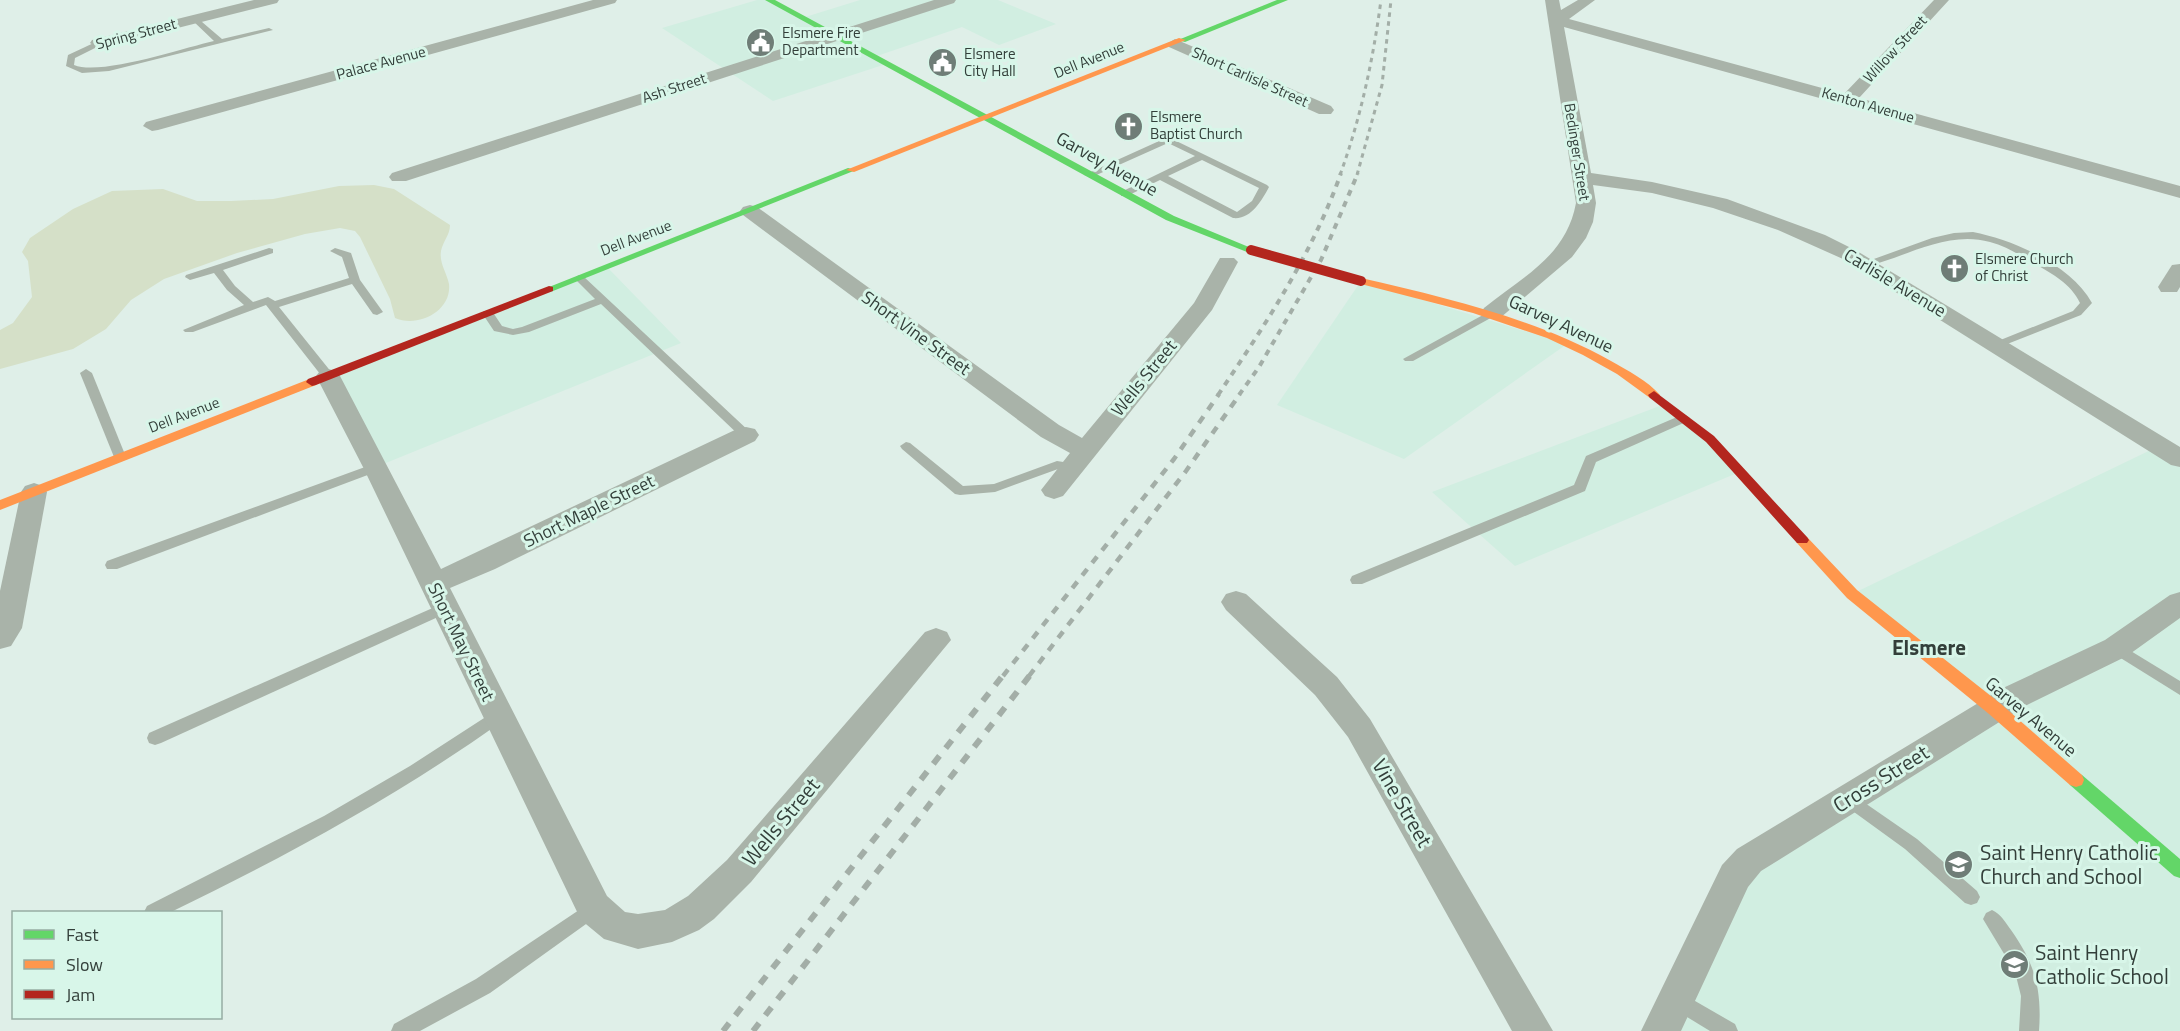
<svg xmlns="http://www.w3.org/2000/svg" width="2180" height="1031" viewBox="0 0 2180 1031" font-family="'Titillium Web',sans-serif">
<rect width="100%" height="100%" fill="#dfefe8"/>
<g fill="#d1eee1">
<polygon points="757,0 769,0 802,18 860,0 998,0 1056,24 999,45 962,27 874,57 886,64 773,101 662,28"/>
<polygon points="607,267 681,343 376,467 328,376"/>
<polygon points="1361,281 1567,344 1404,459 1277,405"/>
<polygon points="1665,404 1742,471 1515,566 1432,492"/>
<polygon points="2159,446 2180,459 2180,1031 1661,1031 1735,876 1994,709 1852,594"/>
</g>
<path fill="#d5e0c8" d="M374,185L394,189L450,225C450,235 443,241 441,251C439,263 447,273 449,284C452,312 417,328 395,318L390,299L360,237L355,231L340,228L305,234L237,253L164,279L131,300L106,329L73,349L0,369V330L13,323L32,297L28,261L22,252L30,238L73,209L112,191L163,189L197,201H231L273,199L339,186Z"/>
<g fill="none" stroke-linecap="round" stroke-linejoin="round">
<g fill="#a9b3a9" fill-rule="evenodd">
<path d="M195,16L222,39L269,28L273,30L109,71L82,73L66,66L68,55L98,41H101V45L75,58L74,65C101,76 183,48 214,41L192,20L191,18Z"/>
<path d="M1168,137L1267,185L1269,187C1262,200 1251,220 1233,218L1160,180L1127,196H1121V192L1195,156L1168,143L1092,177L1084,175ZM1202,160L1259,188L1252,201L1237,212L1168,176Z"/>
<path d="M1973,232C2014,240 2071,265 2092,303L2081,315L1997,348L1993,347V343L2073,311L2080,303C2071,284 2053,274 2035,264C2021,256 2006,246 1990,242C1947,230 1906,257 1865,267L1860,264L1932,238L1954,233Z"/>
<polygon points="269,248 273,249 273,253 223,270 235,286 253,302 268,297 275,301 349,278 342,257 330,251 335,248 351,253 360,280 383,312 377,315 373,314 352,284 279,307 332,373 334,376 332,379 324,379 266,305 193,332 185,332 183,330 244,305 227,290 214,273 190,280 185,277 186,275"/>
<polygon points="579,275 583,276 750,432 752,435 750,438 742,438 601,304 529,332 513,335 494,331 482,313 484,311 492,311 502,326 513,329 522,327 595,299 574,278"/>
<polygon points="1492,310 1498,313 1496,315 1413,361 1405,361 1403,359"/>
<polygon points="86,369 92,373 126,457 125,460 120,461 114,457 80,373"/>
<polygon points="1684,414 1690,418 1688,421 1596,462 1585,491 1362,584 1352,584 1350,580 1352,576 1574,485 1586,456"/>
<polygon points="906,442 910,443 963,486 994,484 1057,461 1076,464 1077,467 1071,471 1058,469 995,492 960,495 955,494 902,449 900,446"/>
<polygon points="376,463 382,467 381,470 117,569 107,569 105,565 107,561"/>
<polygon points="444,603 449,604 451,608 449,612 161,743 155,745 149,743 147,738 149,733"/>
<polygon points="2116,642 2180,681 2180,695 2111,652 2108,648 2111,644"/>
<path d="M498,709L504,710L506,715L504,720C399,795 287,856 171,912H144L147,906L324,816L410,766Z"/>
<polygon points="1849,792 1917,839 1977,891 1980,897 1977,903 1971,905 1965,903 1905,849 1843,804 1841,799 1843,794"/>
<polygon points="594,900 600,902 603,908 600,914 490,993 420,1031 391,1031 394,1024 476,979"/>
<path d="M1992,910C2001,914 2005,922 2011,930C2035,964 2042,989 2039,1031H2019L2021,996L2015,972L1983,919L1986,913Z"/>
<polygon points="1676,990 1735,1024 1738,1031 1710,1031 1669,1006 1666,999 1669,992"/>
</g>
<g fill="#a9b3a9" fill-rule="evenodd">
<polygon points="254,0 279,0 277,3 98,48 90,43 92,40"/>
<polygon points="593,0 617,0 615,3 158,130 152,131 143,126 146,122"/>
<polygon points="934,0 956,0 954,3 406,181 392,181 389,177 392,173"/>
<path d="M1545,0H1559L1561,10L1578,0H1595L1569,19L1844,94L1934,0H1949L1859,98L2180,186V198L1564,27L1591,173L1652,182L1727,199L1825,235L1857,251L2180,447V467L2171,465L1843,259L1778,230L1713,208L1652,193L1593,185L1596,203L1593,222L1586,238L1572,257L1500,318H1484L1481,313L1484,308C1523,276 1566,257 1576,203Z"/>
<polygon points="1175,39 1331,106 1334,110 1331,114 1319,114 1169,47 1167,44"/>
<polygon points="750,205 757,207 1059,425 1082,438 1194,303 1220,258 1234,258 1238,262 1212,310 1063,496 1054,499 1045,496 1041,490 1070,453 1041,437 743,215 740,211 743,207"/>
<polygon points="2180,264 2180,287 2177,292 2161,292 2158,287 2172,265"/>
<polygon points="328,369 336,371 340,376 441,569 737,429 746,427 755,429 759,435 755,441 495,569 450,588 607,896 625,912 638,914 665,910 688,896 727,860 925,632 936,628 947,632 951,640 751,882 714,919 699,930 672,942 638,949 604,939 581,920 363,467 316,376 320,371"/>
<polygon points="34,483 43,486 47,492 22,628 11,646 0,649 0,591 21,492 25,486"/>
<polygon points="1236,591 1246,594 1337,677 1370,719 1553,1031 1512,1031 1348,737 1315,695 1226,610 1221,602 1226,594"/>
<polygon points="2180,592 2180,618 2127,656 2025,706 1761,871 1748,887 1681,1031 1641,1031 1722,865 1737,849 2003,688 2105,640 2170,595"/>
</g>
<g fill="#63d668" fill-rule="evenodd">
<polygon points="765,0 775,0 1174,216 1256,250 1255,252 1247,252 1166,220"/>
<polygon points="1277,0 1288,0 1185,42 1178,40"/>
<polygon points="848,168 856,170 553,291 549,292 544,289"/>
<polygon points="2076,773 2082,775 2180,859 2180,878 2174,876 2070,785 2068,780 2070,775"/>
</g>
<g fill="#ff974d" fill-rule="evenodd">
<polygon points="1179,38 1186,40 854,172 846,170"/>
<path d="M1361,278C1447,298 1534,318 1611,361C1627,370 1648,381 1660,395L1658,398H1650L1617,374L1583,355L1547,338L1473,313L1357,283L1356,281Z"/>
<polygon points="312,378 318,382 316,385 0,510 0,500"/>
<polygon points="1802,535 1807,537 1857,590 2001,704 2082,775 2084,780 2082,785 2076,787 2070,785 1989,714 1847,598 1797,543 1795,540"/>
</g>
<g fill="#b3261e" fill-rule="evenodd">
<polygon points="549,286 553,287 553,291 316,385 312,386 306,382 308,379"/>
<polygon points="1654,391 1714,436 1807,537 1809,540 1807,543 1797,543 1706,442 1650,398 1648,395"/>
</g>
<g stroke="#a3aea7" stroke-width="3" stroke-dasharray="4.5 4.5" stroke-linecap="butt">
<path d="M1340,175C1361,117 1373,60 1381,0"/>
<polyline points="1357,175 1382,85 1391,0"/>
</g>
<g stroke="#a3aea7" stroke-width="4" stroke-dasharray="6 6" stroke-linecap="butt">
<path d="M1218,395C1265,325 1313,253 1341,173"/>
<polyline points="1239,395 1259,367 1321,260 1358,173"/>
</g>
<g stroke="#a3aea7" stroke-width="4.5" stroke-dasharray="8 8" stroke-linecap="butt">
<polyline points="1003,676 1174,459 1219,394"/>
<polyline points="1029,676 1186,471 1240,394"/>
</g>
<g stroke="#a3aea7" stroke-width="6" stroke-dasharray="10 10" stroke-linecap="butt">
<polyline points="723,1031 1004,674"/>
<polyline points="753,1031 1031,674"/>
</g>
<polyline stroke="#b3261e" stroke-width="10" points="1251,250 1361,281"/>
</g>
<defs>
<symbol id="civic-disc" viewBox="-11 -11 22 22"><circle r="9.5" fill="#6f7d77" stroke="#d8f6e9"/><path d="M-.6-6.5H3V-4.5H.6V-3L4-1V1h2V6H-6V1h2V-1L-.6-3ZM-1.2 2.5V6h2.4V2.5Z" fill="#fff"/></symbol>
<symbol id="church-disc" viewBox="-11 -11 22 22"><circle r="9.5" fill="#6f7d77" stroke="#d8f6e9"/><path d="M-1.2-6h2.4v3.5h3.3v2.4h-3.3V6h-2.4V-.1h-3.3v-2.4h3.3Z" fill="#fff"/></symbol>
<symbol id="school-disc" viewBox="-11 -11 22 22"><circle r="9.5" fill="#6f7d77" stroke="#d8f6e9"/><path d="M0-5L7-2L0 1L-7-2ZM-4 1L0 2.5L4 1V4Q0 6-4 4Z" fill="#fff"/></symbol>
</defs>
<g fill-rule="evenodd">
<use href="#civic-disc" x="744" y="26" width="33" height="33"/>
<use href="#civic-disc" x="926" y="46" width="33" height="33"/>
<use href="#church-disc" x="1112" y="110" width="33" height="33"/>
<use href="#church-disc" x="1938" y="252" width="33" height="33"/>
<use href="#school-disc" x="1942" y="848" width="33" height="33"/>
<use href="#school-disc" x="1998" y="948" width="33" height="33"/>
</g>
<g text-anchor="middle" stroke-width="6" stroke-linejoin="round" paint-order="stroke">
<g font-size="15" fill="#333f3a" stroke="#d8f6e9" text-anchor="start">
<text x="782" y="38">Elsmere Fire<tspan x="782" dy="17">Department</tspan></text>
<text x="964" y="59">Elsmere<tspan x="964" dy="17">City Hall</tspan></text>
<text x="1150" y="122">Elsmere<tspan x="1150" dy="17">Baptist Church</tspan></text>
<text x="1975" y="264">Elsmere Church<tspan x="1975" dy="17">of Christ</tspan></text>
</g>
<g font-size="15" fill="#333f3a" stroke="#d8f6e9">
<text transform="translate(136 34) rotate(-15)" y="5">Spring Street</text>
<text transform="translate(1895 49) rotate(-47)" y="5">Willow Street</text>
<text transform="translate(1089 60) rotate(-22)" y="5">Dell Avenue</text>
<text transform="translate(381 63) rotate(-15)" y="5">Palace Avenue</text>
<text transform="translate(1250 77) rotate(24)" y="5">Short Carlisle Street</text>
<text transform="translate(674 88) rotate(-18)" y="5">Ash Street</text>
<text transform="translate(1868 105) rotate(16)" y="5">Kenton Avenue</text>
<text transform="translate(1577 152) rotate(81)" y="5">Bedinger Street</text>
<text transform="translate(636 238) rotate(-21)" y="5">Dell Avenue</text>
<text transform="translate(184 415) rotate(-21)" y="5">Dell Avenue</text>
</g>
<g font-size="18" fill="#333f3a" stroke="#d8f6e9">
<text transform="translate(1107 164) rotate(29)" y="6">Garvey Avenue</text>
<text transform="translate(1895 283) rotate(31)" y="6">Carlisle Avenue</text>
<text transform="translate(1561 324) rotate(25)" y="6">Garvey Avenue</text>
<text transform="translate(916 333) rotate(36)" y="6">Short Vine Street</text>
<text transform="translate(1144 378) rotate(-51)" y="6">Wells Street</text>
<text transform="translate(589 511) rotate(-26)" y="6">Short Maple Street</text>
<text transform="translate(461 642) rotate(64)" y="6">Short May Street</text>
<text transform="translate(2031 717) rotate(40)" y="6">Garvey Avenue</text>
</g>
<g font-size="21" font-weight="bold" fill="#333f3a" stroke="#d8f6e9">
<text x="1929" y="655">Elsmere</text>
</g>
<g font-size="21" fill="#333f3a" stroke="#d8f6e9">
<text transform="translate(1881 779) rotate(-32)" y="7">Cross Street</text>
<text transform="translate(1402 803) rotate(60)" y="7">Vine Street</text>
<text transform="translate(781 822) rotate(-50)" y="7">Wells Street</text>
</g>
<g font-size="21" fill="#333f3a" stroke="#d8f6e9" text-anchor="start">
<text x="1980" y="860">Saint Henry Catholic<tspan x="1980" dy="24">Church and School</tspan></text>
<text x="2035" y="960">Saint Henry<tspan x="2035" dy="24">Catholic School</tspan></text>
</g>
</g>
<rect x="12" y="911" width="210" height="108" fill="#d8f6e9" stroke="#96ada3" stroke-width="1.5"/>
<rect x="24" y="930" width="30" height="9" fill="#63d668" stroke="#96ada3" stroke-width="1.5"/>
<text x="66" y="941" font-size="18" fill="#333f3a">Fast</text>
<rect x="24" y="960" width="30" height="9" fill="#ff974d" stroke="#96ada3" stroke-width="1.5"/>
<text x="66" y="971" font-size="18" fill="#333f3a">Slow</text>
<rect x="24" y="990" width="30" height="9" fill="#b3261e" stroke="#96ada3" stroke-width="1.5"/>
<text x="66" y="1001" font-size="18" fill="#333f3a">Jam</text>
</svg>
